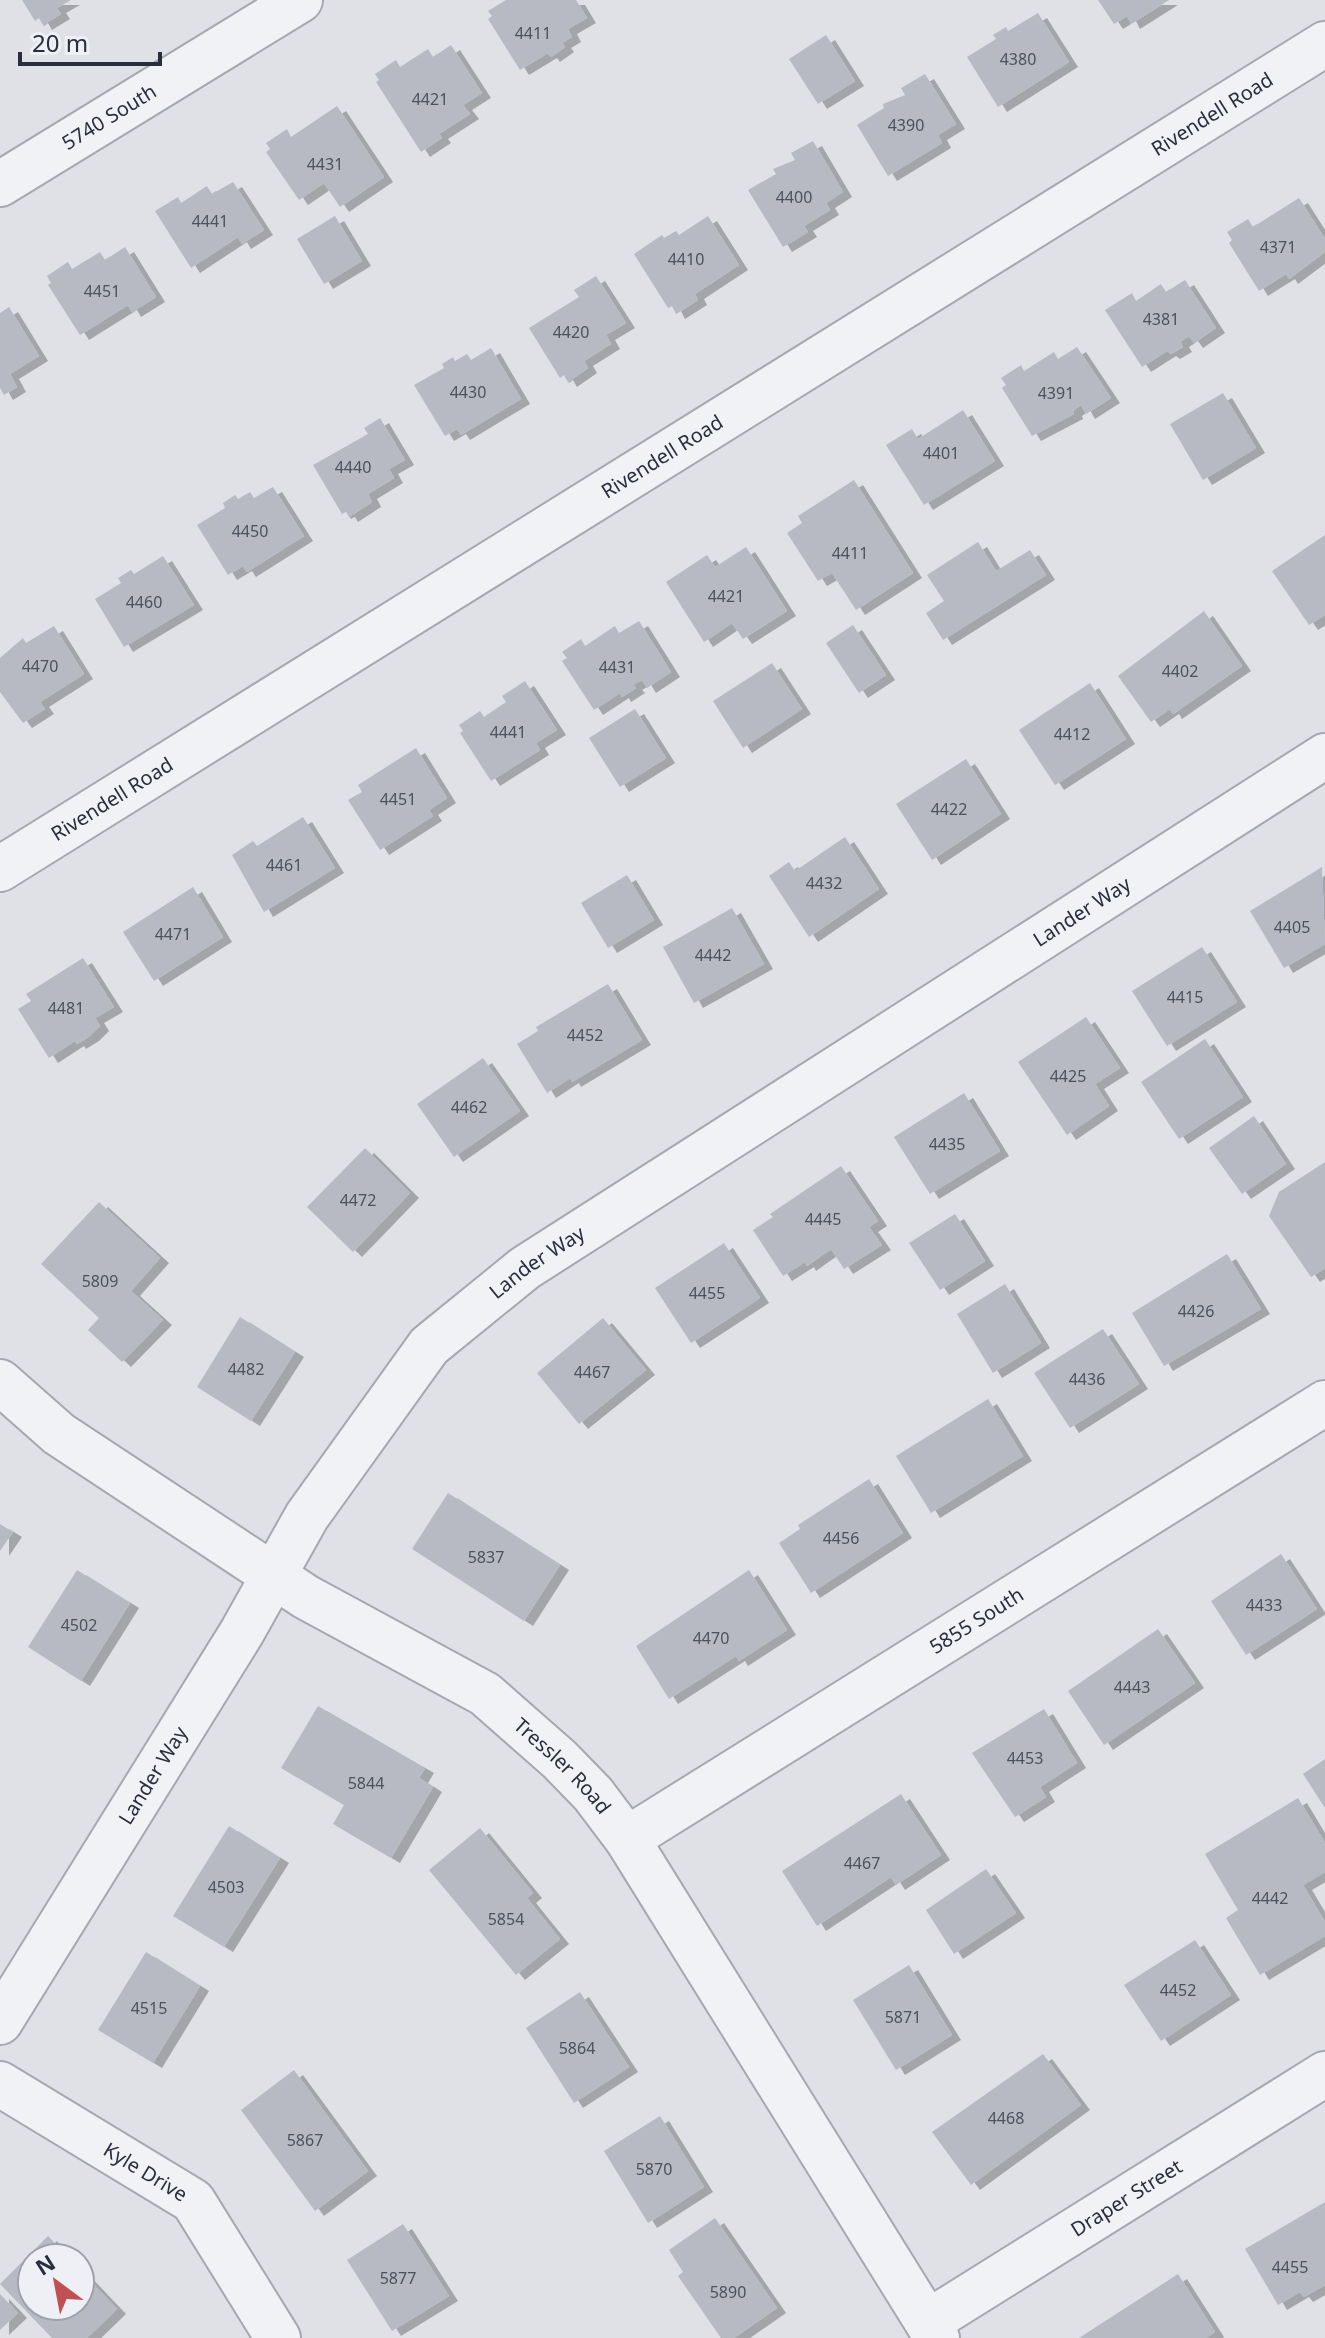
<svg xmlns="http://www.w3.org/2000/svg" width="1325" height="2338" viewBox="0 0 1325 2338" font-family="'Noto Sans',sans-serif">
<defs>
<filter id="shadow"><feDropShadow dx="9" dy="5" stdDeviation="0" flood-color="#0004"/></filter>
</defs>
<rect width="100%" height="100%" fill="#dfe1e7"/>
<g fill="#b7bac3" filter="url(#shadow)">
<polygon points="22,0 71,0 57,8 61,14 43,25 39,18 35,21"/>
<polygon points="506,0 576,0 587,18 568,29 572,37 562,43 565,47 551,57 548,53 520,70 488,19 492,16 488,11"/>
<polygon points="1098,0 1169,0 1131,24 1127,16 1114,24"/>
<polygon points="1038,13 1069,62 998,107 967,57 996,39 993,35 1006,27 1008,31"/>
<polygon points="826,35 855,81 818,104 789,59"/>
<polygon points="451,45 482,93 463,105 470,114 439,134 442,138 421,152 376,82 379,80 375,74 396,60 400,67 428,49 433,57"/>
<polygon points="925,74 956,124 938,135 942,143 888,176 857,125 884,108 883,104 905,95 901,88"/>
<polygon points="337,106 384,177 340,207 324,183 299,200 266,152 270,149 266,143 287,129 291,137"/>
<polygon points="813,141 843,192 826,203 830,210 804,226 808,232 783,247 748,190 776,174 773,169 795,160 791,153"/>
<polygon points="233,182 264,230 242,244 238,237 191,268 155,211 178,197 181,203 207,186 212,194"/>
<polygon points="1299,198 1325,239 1325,252 1289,279 1286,274 1259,291 1229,243 1232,240 1227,232 1248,219 1253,227"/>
<polygon points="335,216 362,261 324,284 297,239"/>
<polygon points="708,216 739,265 695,294 698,300 676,314 672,306 668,308 634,254 662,235 664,238 676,231 679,235"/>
<polygon points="125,247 156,297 132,312 128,305 80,335 48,285 51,283 47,276 68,262 72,269 100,252 105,260"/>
<polygon points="596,276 626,323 606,335 611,344 584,361 588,368 568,382 564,375 560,378 529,328 579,297 574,290"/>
<polygon points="1185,280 1216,328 1194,343 1189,336 1180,342 1183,347 1171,354 1167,351 1142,367 1105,310 1132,293 1136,301 1161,284 1166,292"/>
<polygon points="9,307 39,356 10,374 17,387 4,395 0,388 0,313"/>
<polygon points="1077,347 1111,398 1086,414 1081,405 1073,411 1074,414 1032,436 1002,388 1006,385 1001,378 1021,365 1024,371 1054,352 1058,359"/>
<polygon points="491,348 521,399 461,435 457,429 445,436 414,385 444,368 442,364 453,357 455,361 467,354 471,360"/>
<polygon points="1223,393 1256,448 1203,480 1170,424"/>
<polygon points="963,410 995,461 924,505 886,445 912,429 918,439"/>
<polygon points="380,418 405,460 389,469 394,478 368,494 372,502 349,517 346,512 342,514 313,465 368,434 364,428"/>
<polygon points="854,480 913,573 856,610 832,573 818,581 787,533 802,523 798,516"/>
<polygon points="273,487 304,536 247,572 243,566 228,575 197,525 225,508 223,503 235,495 238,499 250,492 254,498"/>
<polygon points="1325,535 1325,615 1309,625 1272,571"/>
<polygon points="978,542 996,571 1030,550 1046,575 943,640 926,613 944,601 927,575"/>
<polygon points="746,547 787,611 743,639 732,623 704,642 666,582 707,555 715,567"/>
<polygon points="163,556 194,605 124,647 95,599 121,583 118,578 131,570 134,574"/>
<polygon points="1204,611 1242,666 1173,714 1170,709 1151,722 1118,676"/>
<polygon points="639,621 671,672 647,688 642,680 633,685 636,688 622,697 620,693 594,710 562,661 567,658 562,652 581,639 585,646 615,626 619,633"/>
<polygon points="853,625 886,675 859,693 826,643"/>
<polygon points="54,626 84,674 40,702 45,709 23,723 0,692 0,658 23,638 26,643"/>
<polygon points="772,663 802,709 743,748 713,701"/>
<polygon points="525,681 557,730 536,743 540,750 491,781 460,733 463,731 459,725 480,711 484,717 506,702 502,696"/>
<polygon points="1090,683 1126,739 1055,785 1019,730"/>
<polygon points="635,709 666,758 620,787 589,738"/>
<polygon points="416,748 447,798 429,810 433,816 380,850 348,800 362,792 358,785"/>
<polygon points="966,759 1001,814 932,860 896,804"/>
<polygon points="303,817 335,868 264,912 232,855 253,841 257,846"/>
<polygon points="845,837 879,889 809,937 769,876 789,862 795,871"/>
<polygon points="1322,867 1325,944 1284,968 1250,911"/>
<polygon points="627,875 654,920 608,948 581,903"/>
<polygon points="193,887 223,937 154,981 123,932"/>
<polygon points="732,908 764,964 694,1003 663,947"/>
<polygon points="1202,947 1237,1002 1167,1046 1132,991"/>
<polygon points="83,958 114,1007 95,1018 100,1026 90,1036 77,1044 75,1041 49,1058 18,1009 31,1001 26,994"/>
<polygon points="608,984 642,1040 572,1082 570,1078 547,1093 517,1044 538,1031 536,1027"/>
<polygon points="1086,1017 1120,1068 1095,1084 1109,1106 1067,1135 1018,1062"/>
<polygon points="1205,1039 1243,1097 1179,1139 1141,1082"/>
<polygon points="483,1058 520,1111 454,1157 417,1104"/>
<polygon points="964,1093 1000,1151 930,1194 894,1137"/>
<polygon points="1254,1116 1286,1164 1242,1194 1209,1148"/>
<polygon points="365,1148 410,1193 353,1252 307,1207"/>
<polygon points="1325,1162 1325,1268 1311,1277 1269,1216 1279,1192"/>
<polygon points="841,1166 878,1221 869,1227 882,1245 844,1269 831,1249 807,1266 805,1262 783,1276 753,1230 773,1217 770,1214"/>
<polygon points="99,1202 160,1258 131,1291 163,1320 122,1362 88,1330 99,1318 41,1264"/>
<polygon points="955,1214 985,1261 940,1290 909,1243"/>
<polygon points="724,1243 760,1298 691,1343 655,1288"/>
<polygon points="1227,1254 1261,1309 1164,1366 1132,1313"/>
<polygon points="1005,1284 1041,1343 993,1373 957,1314"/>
<polygon points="240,1317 295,1352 251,1421 197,1387"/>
<polygon points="603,1318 646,1370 579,1424 537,1373"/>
<polygon points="1103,1329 1139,1384 1070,1428 1034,1373"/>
<polygon points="988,1399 1023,1456 931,1513 896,1456"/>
<polygon points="869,1479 903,1533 811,1593 779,1543 800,1529 798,1525"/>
<polygon points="448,1493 560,1565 524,1621 412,1549"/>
<polygon points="0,1524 13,1532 0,1551"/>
<polygon points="1281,1554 1317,1609 1246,1655 1211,1601"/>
<polygon points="77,1570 130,1603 81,1681 28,1647"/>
<polygon points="749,1570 787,1630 739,1661 736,1656 669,1699 636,1646"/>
<polygon points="1158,1629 1195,1683 1104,1745 1068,1691"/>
<polygon points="318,1706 425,1768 419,1778 433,1787 391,1858 333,1824 344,1805 281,1768"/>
<polygon points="1044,1709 1077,1763 1040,1787 1046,1797 1015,1817 972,1753"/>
<polygon points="1325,1759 1325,1808 1303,1774"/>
<polygon points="901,1794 941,1855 896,1885 891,1877 817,1926 782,1871"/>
<polygon points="1298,1798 1325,1843 1325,1872 1303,1885 1325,1922 1325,1936 1260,1975 1226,1918 1238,1910 1205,1854"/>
<polygon points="229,1826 280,1858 224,1947 173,1916"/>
<polygon points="480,1828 533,1893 527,1898 560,1939 516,1975 429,1870"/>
<polygon points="986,1869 1016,1913 954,1954 926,1910"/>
<polygon points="1195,1940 1231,1995 1161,2041 1124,1985"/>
<polygon points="146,1952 200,1986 153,2063 98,2030"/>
<polygon points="909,1965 952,2035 896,2070 853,2000"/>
<polygon points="580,1992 629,2067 574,2103 526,2028"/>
<polygon points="1043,2054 1081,2105 971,2185 932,2132"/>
<polygon points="294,2070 368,2171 315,2211 241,2110"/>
<polygon points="660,2116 704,2187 648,2223 604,2151"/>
<polygon points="1325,2202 1325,2285 1304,2297 1300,2292 1278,2305 1245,2249"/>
<polygon points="715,2218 777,2308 734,2338 721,2338 678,2276 683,2272 669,2250"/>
<polygon points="403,2224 449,2296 392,2331 347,2260"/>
<polygon points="48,2236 69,2258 32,2258 32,2306 80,2306 80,2270 117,2309 87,2338 52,2338 0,2284"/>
<polygon points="1178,2274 1215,2332 1206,2338 1079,2338"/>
<polygon points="0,2294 18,2313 0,2330"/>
</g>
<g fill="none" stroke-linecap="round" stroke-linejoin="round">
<defs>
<g id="minor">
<path id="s1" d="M0,184L300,0"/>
<path id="s2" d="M0,869L1325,44"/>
<path id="s3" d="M0,1382L59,1434L306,1597L485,1694L560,1760L593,1794L627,1839L937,2338"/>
<path id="s4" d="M627,1839L1325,1403"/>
<path id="s5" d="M0,2022L242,1632L307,1516L429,1346L525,1268L1325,756"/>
<path id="s6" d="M0,2084L193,2201L278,2338"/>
<path id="s7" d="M928,2322L1325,2074"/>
</g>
</defs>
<use href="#minor" stroke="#a5a8b0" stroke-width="48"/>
<use href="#minor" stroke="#f1f2f5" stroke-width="44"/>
</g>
<g text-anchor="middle" stroke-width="8" stroke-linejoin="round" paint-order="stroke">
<g font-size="16" fill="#4d515e">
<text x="533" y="39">4411</text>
<text x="1018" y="65">4380</text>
<text x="430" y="105">4421</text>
<text x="906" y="131">4390</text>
<text x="325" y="170">4431</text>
<text x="794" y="203">4400</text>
<text x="210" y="227">4441</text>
<text x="1278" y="253">4371</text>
<text x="686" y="265">4410</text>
<text x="102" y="297">4451</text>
<text x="1161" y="325">4381</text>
<text x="571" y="338">4420</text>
<text x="468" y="398">4430</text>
<text x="1056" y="399">4391</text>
<text x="941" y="459">4401</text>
<text x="353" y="473">4440</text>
<text x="250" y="537">4450</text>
<text x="850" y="559">4411</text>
<text x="726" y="602">4421</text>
<text x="144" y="608">4460</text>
<text x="40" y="672">4470</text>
<text x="617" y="673">4431</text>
<text x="1180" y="677">4402</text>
<text x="508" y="738">4441</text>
<text x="1072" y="740">4412</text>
<text x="398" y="805">4451</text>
<text x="949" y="815">4422</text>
<text x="284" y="871">4461</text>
<text x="824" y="889">4432</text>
<text x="1292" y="933">4405</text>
<text x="173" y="940">4471</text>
<text x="713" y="961">4442</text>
<text x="1185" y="1003">4415</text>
<text x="66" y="1014">4481</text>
<text x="585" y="1041">4452</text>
<text x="1068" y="1082">4425</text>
<text x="469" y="1113">4462</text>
<text x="947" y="1150">4435</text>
<text x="358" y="1206">4472</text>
<text x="823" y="1225">4445</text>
<text x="100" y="1287">5809</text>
<text x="707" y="1299">4455</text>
<text x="1196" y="1317">4426</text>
<text x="246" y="1375">4482</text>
<text x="592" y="1378">4467</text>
<text x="1087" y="1385">4436</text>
<text x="841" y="1544">4456</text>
<text x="486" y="1563">5837</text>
<text x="1264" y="1611">4433</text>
<text x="79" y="1631">4502</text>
<text x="711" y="1644">4470</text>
<text x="1132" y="1693">4443</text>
<text x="1025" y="1764">4453</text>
<text x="366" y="1789">5844</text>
<text x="862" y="1869">4467</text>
<text x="226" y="1893">4503</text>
<text x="1270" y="1904">4442</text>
<text x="506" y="1925">5854</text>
<text x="1178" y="1996">4452</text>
<text x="149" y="2014">4515</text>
<text x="903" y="2023">5871</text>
<text x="577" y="2054">5864</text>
<text x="1006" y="2124">4468</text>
<text x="305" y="2146">5867</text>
<text x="654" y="2175">5870</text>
<text x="1290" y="2273">4455</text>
<text x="398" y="2284">5877</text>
<text x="728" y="2298">5890</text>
</g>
<g font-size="20" fill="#2a2e3c" stroke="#eef0f5">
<text dy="7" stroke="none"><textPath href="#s2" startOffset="1428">Rivendell Road</textPath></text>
<text dy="7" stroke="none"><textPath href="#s1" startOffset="128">5740 South</textPath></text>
<text dy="7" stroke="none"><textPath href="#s2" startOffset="780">Rivendell Road</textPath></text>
<text dy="7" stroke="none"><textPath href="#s2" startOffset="132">Rivendell Road</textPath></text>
<text dy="7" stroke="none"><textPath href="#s5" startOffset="1586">Lander Way</textPath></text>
<text dy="7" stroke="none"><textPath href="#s5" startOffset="938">Lander Way</textPath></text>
<text dy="7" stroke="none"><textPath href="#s4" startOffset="412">5855 South</textPath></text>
<text dy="7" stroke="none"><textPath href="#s3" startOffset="684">Tressler Road</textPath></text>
<text dy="7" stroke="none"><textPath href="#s5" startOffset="290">Lander Way</textPath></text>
<text dy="7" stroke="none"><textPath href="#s6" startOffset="170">Kyle Drive</textPath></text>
<text dy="7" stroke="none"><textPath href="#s7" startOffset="234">Draper Street</textPath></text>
</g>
</g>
<g transform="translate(56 2282) rotate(328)"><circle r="38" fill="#eef0f5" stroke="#a0a2ab" stroke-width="2"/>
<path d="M0-6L14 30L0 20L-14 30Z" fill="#bf5153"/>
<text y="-12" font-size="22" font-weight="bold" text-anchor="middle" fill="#2a2e3c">N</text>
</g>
<path d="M20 52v12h140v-12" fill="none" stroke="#2a2e3c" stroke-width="4"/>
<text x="32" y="52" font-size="24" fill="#2a2e3c" stroke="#eef0f5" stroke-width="6" paint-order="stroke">20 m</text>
</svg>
